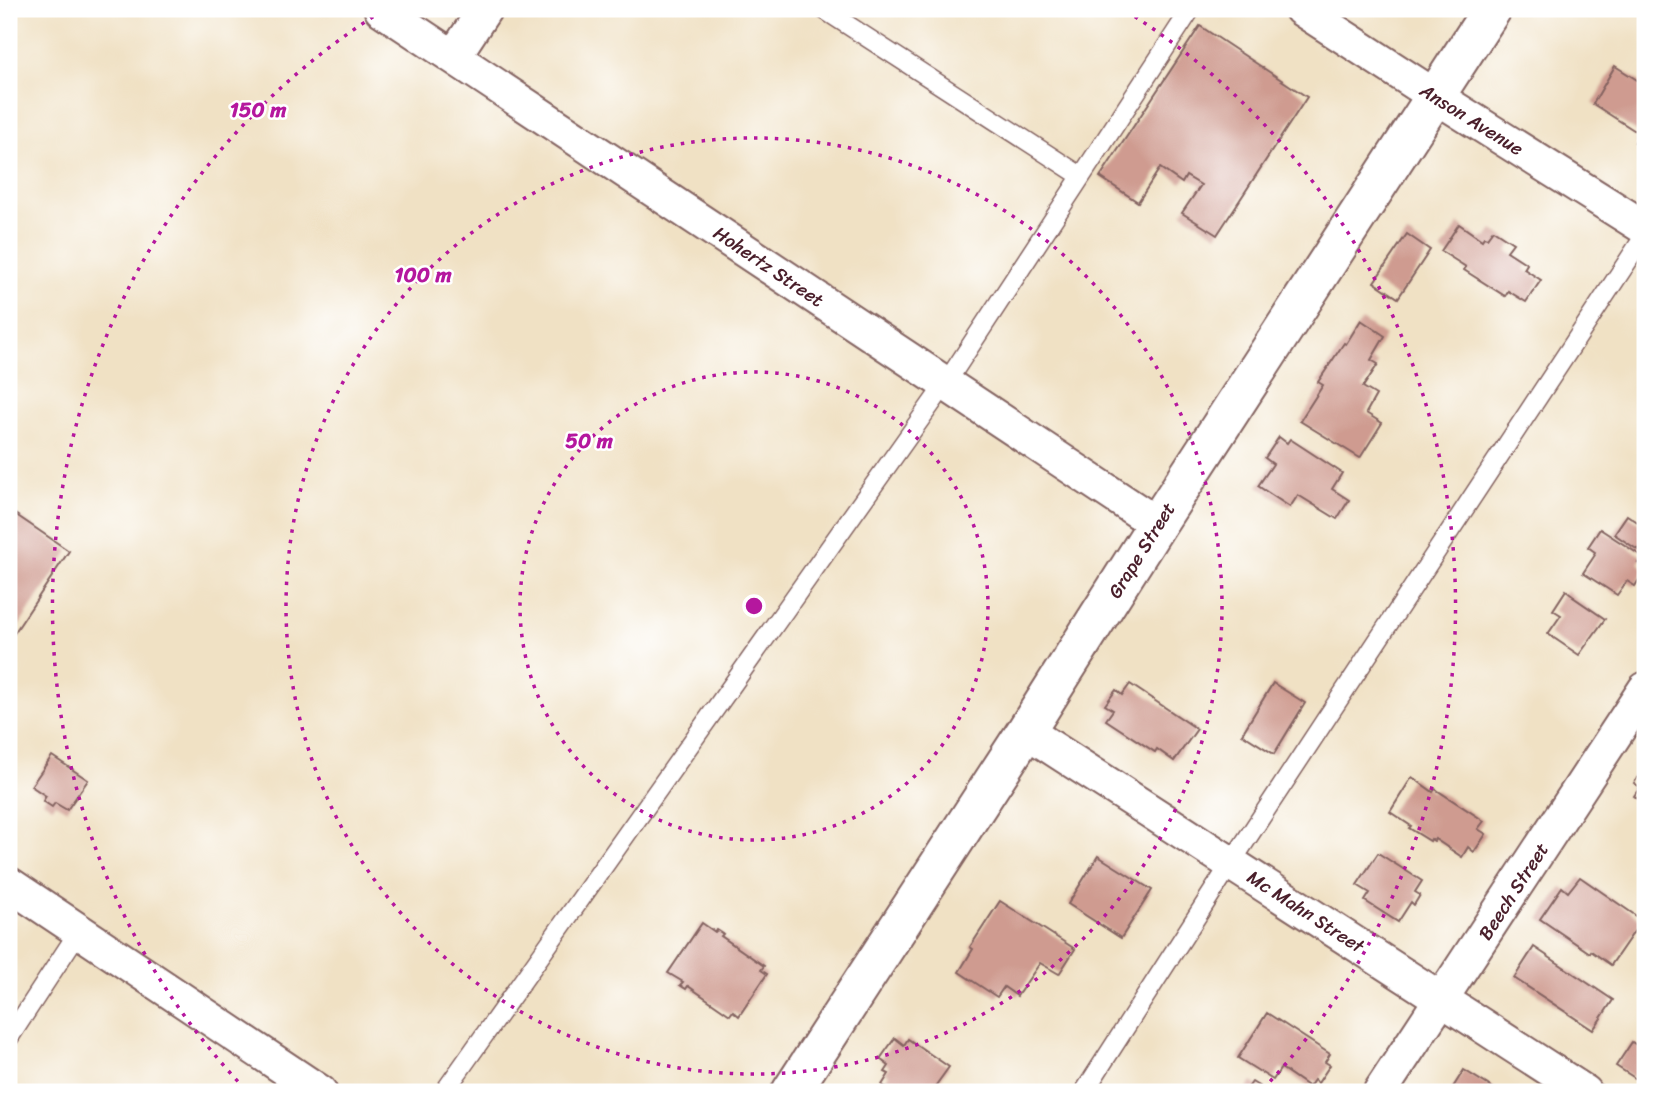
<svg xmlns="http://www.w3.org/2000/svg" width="1654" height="1101" viewBox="0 0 1654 1101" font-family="Sriracha,sans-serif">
<rect width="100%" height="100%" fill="#fff"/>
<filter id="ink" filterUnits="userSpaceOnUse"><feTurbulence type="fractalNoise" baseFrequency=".0143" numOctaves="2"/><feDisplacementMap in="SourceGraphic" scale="14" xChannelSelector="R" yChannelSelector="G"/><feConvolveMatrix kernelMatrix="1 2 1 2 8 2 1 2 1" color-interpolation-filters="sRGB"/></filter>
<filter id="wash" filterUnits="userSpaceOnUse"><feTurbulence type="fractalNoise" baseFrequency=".00686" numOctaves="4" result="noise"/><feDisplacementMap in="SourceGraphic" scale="28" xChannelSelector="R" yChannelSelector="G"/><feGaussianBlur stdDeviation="1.57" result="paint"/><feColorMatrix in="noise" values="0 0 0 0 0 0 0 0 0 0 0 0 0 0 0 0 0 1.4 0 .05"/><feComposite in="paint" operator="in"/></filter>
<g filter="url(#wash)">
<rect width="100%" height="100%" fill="#f0e1c4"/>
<g id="blocks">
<g fill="#cf9b90">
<polygon points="1200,26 1307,97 1217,235 1182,213 1201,185 1186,176 1182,183 1160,168 1138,202 1100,177"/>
<polygon points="1615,66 1645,85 1645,149 1635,142 1640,134 1593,104"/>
<polygon points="1459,224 1482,240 1484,237 1487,238 1493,230 1513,243 1507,251 1527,264 1524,269 1541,280 1526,302 1508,291 1505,296 1464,270 1466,267 1441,251"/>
<polygon points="1407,234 1430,250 1398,298 1374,282"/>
<polygon points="1361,320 1385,336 1371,360 1378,364 1363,387 1376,395 1366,413 1382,423 1360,458 1300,421 1323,385 1318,382 1344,343 1346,344"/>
<polygon points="1279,437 1287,443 1290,439 1342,473 1332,489 1349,500 1337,519 1298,495 1290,507 1258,486 1273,464 1265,458"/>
<polygon points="9,510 69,551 9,641"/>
<polygon points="1627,515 1645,527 1645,540 1638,550 1614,534"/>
<polygon points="1600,529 1643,557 1638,563 1645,568 1645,570 1635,586 1627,581 1617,595 1583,573 1595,555 1594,554 1595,552 1588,547"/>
<polygon points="1566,590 1574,596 1573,597 1605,619 1579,655 1548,634 1561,615 1553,610"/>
<polygon points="1273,683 1305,703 1274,754 1242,734"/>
<polygon points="1130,684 1197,729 1174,761 1157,749 1155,752 1106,720 1113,710 1105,705 1116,690 1122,695"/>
<polygon points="52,756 88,780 67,810 55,803 52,807 43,801 46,796 31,786"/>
<polygon points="1645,766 1645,804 1634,796 1640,787 1634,783"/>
<polygon points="1412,777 1433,792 1435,789 1484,821 1478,829 1486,834 1474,852 1468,847 1462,857 1435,839 1434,841 1431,839 1430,841 1409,828 1411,826 1390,812"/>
<polygon points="1378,853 1422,881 1415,892 1420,895 1414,905 1411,902 1398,922 1365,901 1370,893 1357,885"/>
<polygon points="1098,856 1152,890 1121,938 1068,904"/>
<polygon points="1580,877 1642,920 1611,965 1591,951 1590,953 1540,919 1562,887 1568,892"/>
<polygon points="1000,901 1075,949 1059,974 1040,963 1017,996 1004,987 997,997 959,972 973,949 970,947"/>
<polygon points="702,923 715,932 717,930 723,934 721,936 764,966 761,970 767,974 739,1016 733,1011 730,1015 688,986 686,989 680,985 683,982 668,973"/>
<polygon points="1534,947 1613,1000 1593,1030 1514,978"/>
<polygon points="1267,1013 1330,1054 1325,1062 1330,1065 1318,1083 1314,1080 1309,1087 1281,1068 1273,1080 1238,1058"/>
<polygon points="895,1038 904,1045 908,1039 949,1067 931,1092 893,1092 882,1085 889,1074 885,1072 889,1066 880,1059"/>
<polygon points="1632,1042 1645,1051 1645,1076 1641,1082 1616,1066"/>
<polygon points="1464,1070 1499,1092 1450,1092"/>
<polygon points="1252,1082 1268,1092 1245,1092"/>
</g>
</g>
</g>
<g filter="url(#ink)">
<use href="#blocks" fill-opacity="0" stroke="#846361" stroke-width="2"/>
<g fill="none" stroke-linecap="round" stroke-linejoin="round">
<defs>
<g id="service">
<polyline points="823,9 1081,176"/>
<polyline points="9,1038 79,931"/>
<polyline points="444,1092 946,383 1191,9"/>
<polyline points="1084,1092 1231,863 1645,235"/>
</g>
<g id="minor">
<polyline points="381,9 1157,524"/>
<polyline points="1301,9 1435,96 1645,228"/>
<polyline points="454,56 485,9"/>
<polyline points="1026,731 1585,1092"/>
<polyline points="9,884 320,1092"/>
<polyline points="1380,1092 1645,689"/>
</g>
<polyline id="tertiary" points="791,1092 1026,731 1157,524 1492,9"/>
</defs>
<use href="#service" stroke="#846361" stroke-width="21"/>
<use href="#minor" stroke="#846361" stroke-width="37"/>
<use href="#tertiary" stroke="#846361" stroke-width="42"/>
<use href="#service" stroke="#fff" stroke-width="18"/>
<use href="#minor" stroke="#fff" stroke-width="33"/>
<use href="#tertiary" stroke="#fff" stroke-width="38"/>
</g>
</g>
<g fill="none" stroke="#b5179e" stroke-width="3.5" stroke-dasharray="3.5 7">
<circle cx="754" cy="606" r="234"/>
<circle cx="754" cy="606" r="468"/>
<path d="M245 1089A702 702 0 0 1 382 11M1126 11A702 702 0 0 1 1263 1089"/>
</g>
<g text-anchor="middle" stroke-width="5" stroke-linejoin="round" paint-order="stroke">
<g font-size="19" fill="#4a1f2b" stroke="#fff">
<text transform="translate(1472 119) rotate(32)" y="7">Anson Avenue</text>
<text transform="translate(769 266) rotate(34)" y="7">Hohertz Street</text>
<text transform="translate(1141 550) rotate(-58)" y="7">Grape Street</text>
<text transform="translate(1513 891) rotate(-57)" y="7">Beech Street</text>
<text transform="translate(1306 911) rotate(33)" y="7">Mc Mahn Street</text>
</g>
</g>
<circle cx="754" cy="606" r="10" fill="#b5179e" stroke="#fff" stroke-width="3.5"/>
<g font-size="21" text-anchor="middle" font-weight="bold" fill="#b5179e" stroke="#fff" stroke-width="5" stroke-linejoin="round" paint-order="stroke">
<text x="258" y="117">150 m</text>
<text x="423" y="282">100 m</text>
<text x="589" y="448">50 m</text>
</g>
<rect width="1654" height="1101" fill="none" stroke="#fff" stroke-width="35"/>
</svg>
